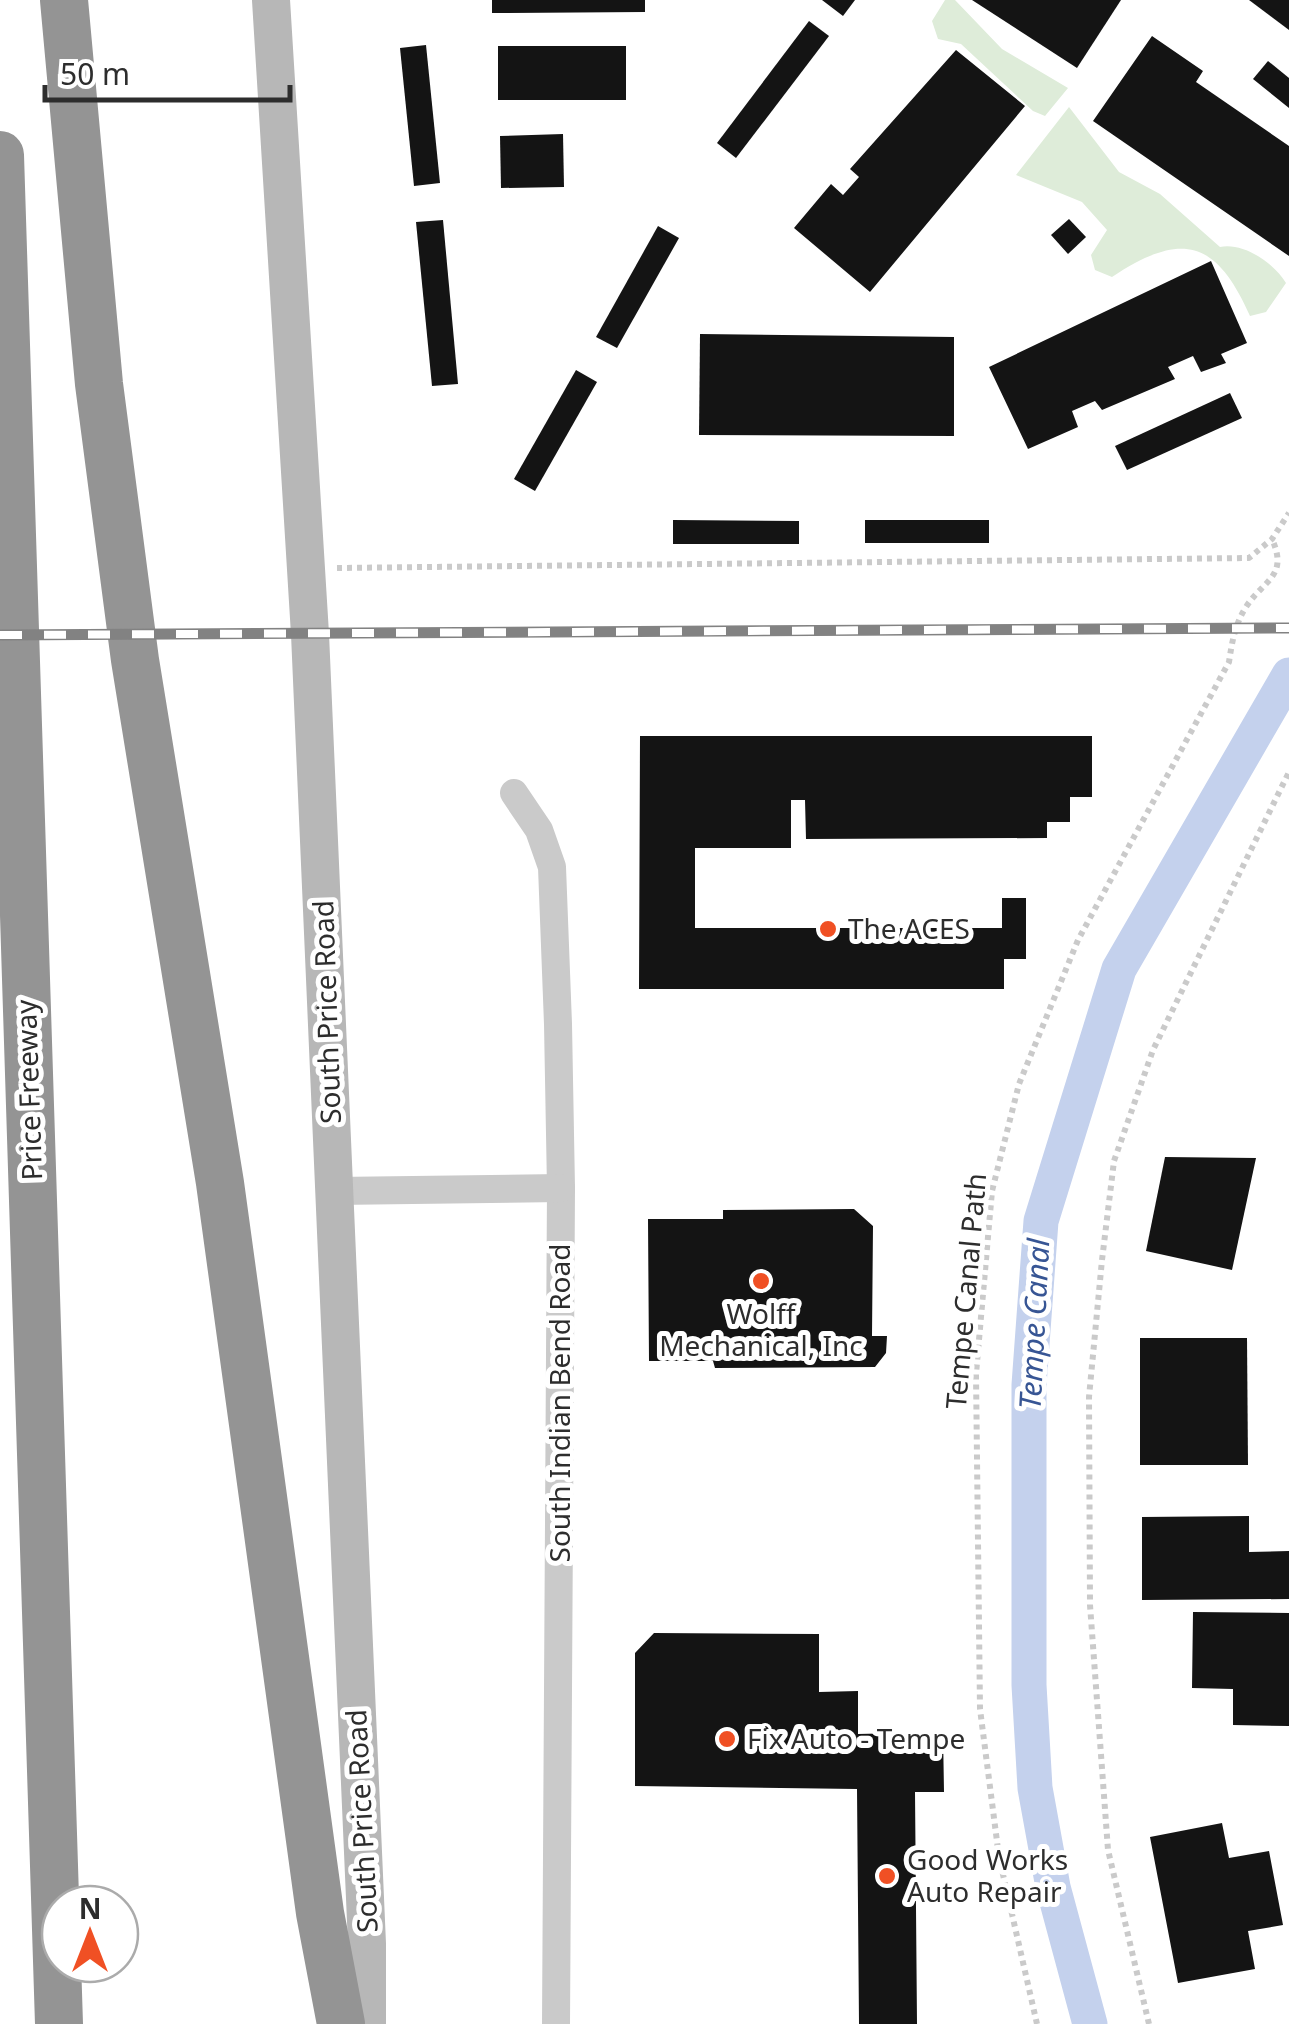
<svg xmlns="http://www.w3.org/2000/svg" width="1289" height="2024" viewBox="0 0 1289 2024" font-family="'Noto Sans',sans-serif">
<rect width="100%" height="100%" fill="#fff"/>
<g fill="#deecd9">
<polygon points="945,0 955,0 1002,49 1068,88 1045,116 1033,111 961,44 938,39 932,21"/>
<path d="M1069,107L1119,172L1160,194L1220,247C1244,242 1275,264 1286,283L1266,312L1250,316C1216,239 1181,231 1112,277L1095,270L1091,255L1107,230L1082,202L1016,175Z"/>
</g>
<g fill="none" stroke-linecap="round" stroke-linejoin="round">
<polyline stroke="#c4d1ed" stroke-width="35" points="1090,2024 1053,1887 1035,1788 1029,1685 1029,1385 1041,1221 1119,969 1289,675"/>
</g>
<g fill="#141414">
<polygon points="492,0 645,0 645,12 492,13"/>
<polygon points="822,0 855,0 843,16"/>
<polygon points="972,0 1121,0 1077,68"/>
<polygon points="1249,0 1289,0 1289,30"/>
<polygon points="809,21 829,36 736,158 717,143"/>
<polygon points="1152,36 1203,71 1196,82 1289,146 1289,256 1093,121"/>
<polygon points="426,45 440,183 414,186 400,48"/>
<rect x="498" y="46" width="128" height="54"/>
<polygon points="956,50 1025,106 870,292 794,228 831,184 843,195 859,177 850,169"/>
<polygon points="1268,61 1289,78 1289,108 1253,79"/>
<polygon points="563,134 564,187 501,188 500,136"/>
<polygon points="1069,219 1086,237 1068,254 1051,235"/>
<polygon points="443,220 458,384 432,386 416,222"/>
<polygon points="658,226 679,238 617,348 596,337"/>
<polygon points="1211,261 1247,343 1221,354 1226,363 1201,372 1193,356 1168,367 1175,379 1102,410 1095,401 1072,411 1078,427 1028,449 989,367"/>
<polygon points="700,334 954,337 954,436 699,435"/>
<polygon points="576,370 597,382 535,491 514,479"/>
<polygon points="1230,393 1242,418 1127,470 1115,446"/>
<polygon points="673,520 799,521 799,544 673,544"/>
<rect x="865" y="520" width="124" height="23"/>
<polygon points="640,736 1092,736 1092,797 1070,797 1070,822 1047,822 1047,838 806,839 805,800 791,800 791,848 695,848 695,928 1002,928 1002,898 1026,898 1026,959 1004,959 1004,989 639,989"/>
<polygon points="1165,1157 1256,1158 1232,1270 1146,1251"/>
<polygon points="854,1209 873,1226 872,1336 887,1336 886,1353 875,1367 715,1368 713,1361 649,1361 648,1219 723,1219 723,1210"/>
<polygon points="1140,1338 1247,1338 1248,1465 1140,1465"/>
<polygon points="1249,1516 1249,1552 1289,1551 1289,1599 1142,1600 1142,1517"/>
<polygon points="1193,1612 1289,1613 1289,1726 1233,1725 1233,1689 1192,1688"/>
<polygon points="654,1633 819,1634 819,1692 858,1691 858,1734 943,1732 944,1792 915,1792 917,2024 859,2024 857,1789 635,1786 635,1653"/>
<polygon points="1222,1823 1229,1858 1269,1851 1283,1925 1248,1931 1255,1969 1178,1983 1150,1837"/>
</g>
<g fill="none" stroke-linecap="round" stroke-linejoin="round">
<g stroke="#cacaca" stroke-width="6" stroke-dasharray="5 5" stroke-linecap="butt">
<polyline points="337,568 1249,558 1272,539 1289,513"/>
<path d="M1037,2024L999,1857L980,1709L976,1374L992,1191L1019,1084L1078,940L1229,662C1232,642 1235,624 1246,607C1263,580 1289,577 1272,539"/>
<polyline points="1149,2024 1108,1850 1090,1605 1089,1397 1102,1260 1114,1161 1153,1050 1289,772"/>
</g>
<g stroke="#cacaca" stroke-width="28">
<polyline points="514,793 539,830 552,867 558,1024 561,1188 556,2024"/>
<polyline points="335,1191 561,1188"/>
</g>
<polyline stroke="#b7b7b7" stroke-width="38" points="271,0 310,634 367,1944 367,2024"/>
<g stroke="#949494" stroke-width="48">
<polyline points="64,0 99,384 135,660 220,1183 320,1913 341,2024"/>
<polyline points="0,155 59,2024"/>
</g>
<defs>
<polyline id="rail" points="0,635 1289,628"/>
</defs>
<use href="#rail" stroke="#828282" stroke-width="11"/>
<use href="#rail" stroke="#fff" stroke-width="8" stroke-dasharray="22" stroke-linecap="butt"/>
</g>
<g fill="#f05024" stroke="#fff" stroke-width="4">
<circle cx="828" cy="929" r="10"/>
<circle cx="761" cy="1281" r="10"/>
<circle cx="727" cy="1739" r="10"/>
<circle cx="887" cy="1876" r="10"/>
</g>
<g text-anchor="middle" stroke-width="10" stroke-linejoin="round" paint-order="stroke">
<g font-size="28" fill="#2d2d2d" stroke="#fff" text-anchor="start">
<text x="848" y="939">The ACES</text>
<text x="761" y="1324" text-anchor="middle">Wolff<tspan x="761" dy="32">Mechanical, Inc</tspan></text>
<text x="747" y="1749">Fix Auto - Tempe</text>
<text x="907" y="1870">Good Works<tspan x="907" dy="32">Auto Repair</tspan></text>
</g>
<g font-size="28" fill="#2d2d2d" stroke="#fff">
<text transform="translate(327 1012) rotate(-92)" y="10">South Price Road</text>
<text transform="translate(29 1090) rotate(-92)" y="10">Price Freeway</text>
<text transform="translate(966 1291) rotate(-85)" y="10">Tempe Canal Path</text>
<text transform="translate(560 1403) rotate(-90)" y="10">South Indian Bend Road</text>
<text transform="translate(362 1821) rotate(-93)" y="10">South Price Road</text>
</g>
<g font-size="30" font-style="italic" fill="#375594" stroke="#fff">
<text transform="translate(1035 1324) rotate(-87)" y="10">Tempe Canal</text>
</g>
</g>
<g transform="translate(90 1934)"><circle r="48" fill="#ffffff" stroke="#ababab" stroke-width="2.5"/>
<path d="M0-8L18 38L0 25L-18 38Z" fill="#f05024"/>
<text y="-15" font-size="28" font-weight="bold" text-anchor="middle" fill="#2d2d2d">N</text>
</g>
<path d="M45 85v15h245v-15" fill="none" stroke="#2d2d2d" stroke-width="5"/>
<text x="60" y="85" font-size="30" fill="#2d2d2d" stroke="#ffffff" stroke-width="8" paint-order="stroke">50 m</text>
</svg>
